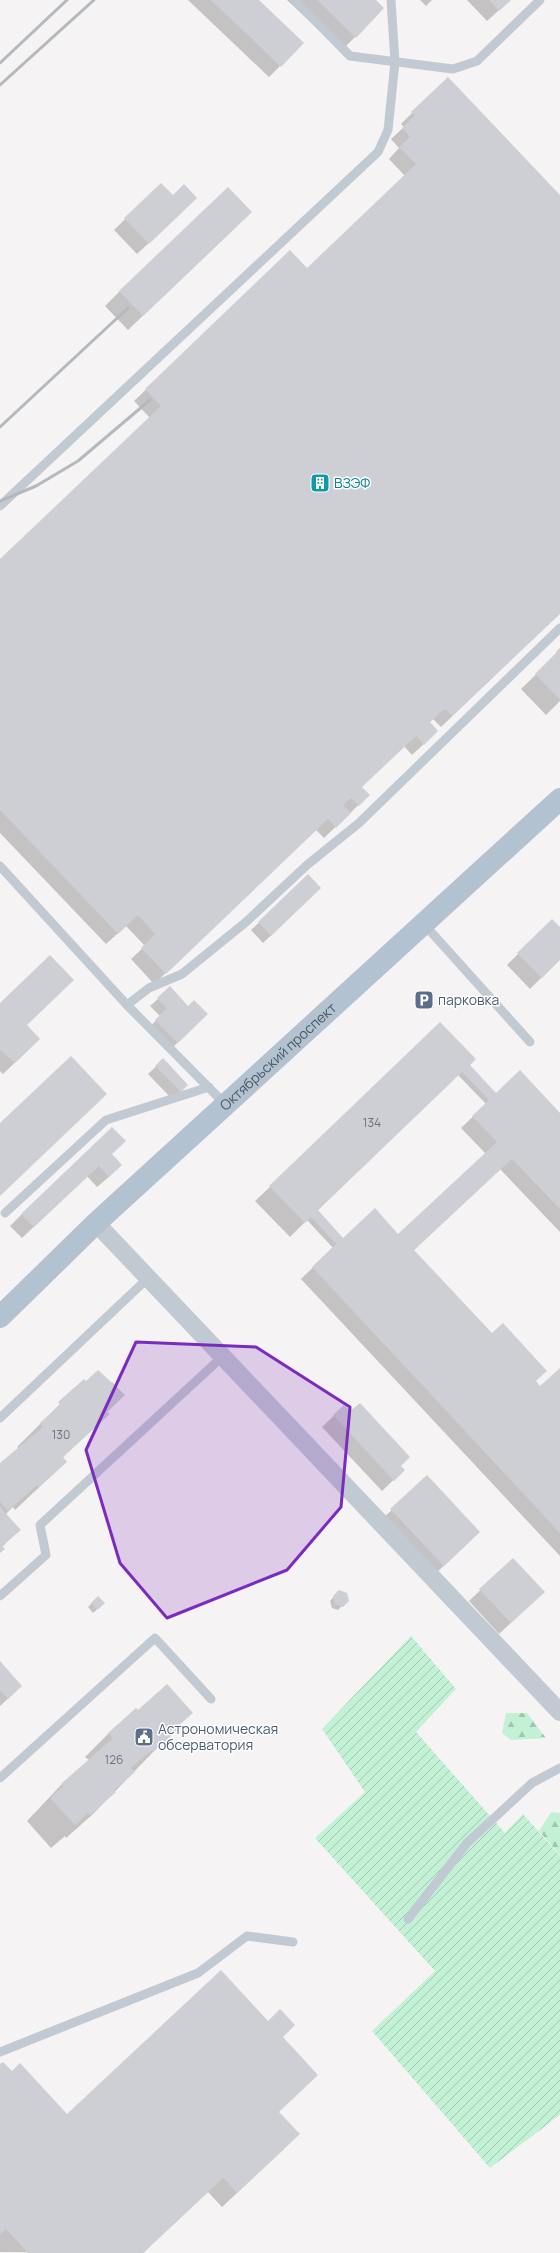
<svg xmlns="http://www.w3.org/2000/svg" width="560" height="2253" viewBox="0 0 560 2253" font-family="Manrope,sans-serif">
<defs>
<pattern id="forest-firs" width="22" height="20" patternUnits="userSpaceOnUse"><rect width="22" height="20" fill="#c3f1d5"/><path d="M5 1l3.5 6h-7zM16 11l3.5 6h-7z" fill="#a0c6b0"/></pattern>
<pattern id="garden-furrows" width="10" height="10" patternUnits="userSpaceOnUse"><rect width="10" height="10" fill="#c3f1d5"/><path d="M-1 1l2-2M0 10L10 0M9 11l2-2" fill="none" stroke="#a0c6b0"/></pattern>
</defs>
<rect width="100%" height="100%" fill="#f5f3f3"/>
<g fill="url(#forest-firs)">
<polygon points="506,1713 527,1713 546,1738 511,1740 502,1733"/>
<polygon points="551,1812 560,1813 560,1855 539,1831"/>
</g>
<polygon fill="url(#garden-furrows)" points="411,1636 456,1689 416,1732 505,1833 523,1814 560,1856 560,2115 490,2168 372,2031 435,1971 315,1838 365,1792 322,1729"/>
<g fill="#0003" fill-rule="evenodd">
<polygon points="188,0 258,0 280,66 269,77"/>
<polygon points="287,0 374,0 355,37 341,51"/>
<polygon points="420,0 432,0 426,6"/>
<polygon points="467,0 510,0 487,21"/>
<polygon points="412,113 560,196 560,613 441,727 433,719 429,723 426,742 412,755 404,746 361,787 369,795 324,838 316,830 154,984 131,959 145,946 126,926 106,944 0,833 0,561 150,418 134,401 290,252 307,270 405,176 389,159 399,148 391,139 404,127 401,124"/>
<polygon points="161,184 185,209 137,254 114,230"/>
<polygon points="236,227 128,330 105,306 120,291"/>
<polygon points="560,648 560,701 546,715 521,689 557,654 556,652"/>
<polygon points="308,876 312,896 263,943 251,930"/>
<polygon points="552,920 560,928 560,959 530,989 507,965"/>
<polygon points="158,999 199,1022 170,1050 149,1028 160,1016 150,1006"/>
<polygon points="0,1004 26,1025 28,1050 3,1074 0,1071"/>
<polygon points="163,1060 187,1085 172,1099 148,1074"/>
<path d="M468,1065L496,1094L560,1114V1232L500,1169L413,1251L540,1387L560,1369V1556L301,1279L333,1248L307,1220L290,1237L255,1201L270,1187ZM458,1075L486,1104L461,1128L486,1154L398,1235L338,1242L317,1211Z"/>
<polygon points="111,1154 110,1176 97,1187 87,1176 22,1238 10,1226 22,1214"/>
<polygon points="84,1380 85,1382 110,1384 112,1382 124,1395 106,1413 108,1414 62,1458 66,1462 15,1510 13,1507 5,1515 19,1530 2,1547 0,1552 0,1465 19,1449 17,1447"/>
<polygon points="344,1406 404,1470 382,1491 322,1427"/>
<polygon points="427,1477 467,1544 432,1577 380,1521"/>
<polygon points="513,1559 532,1603 499,1634 469,1601"/>
<polygon points="339,1591 348,1600 338,1610 332,1608 330,1601"/>
<polygon points="98,1597 104,1603 93,1613 88,1607"/>
<polygon points="0,1663 13,1694 0,1706"/>
<polygon points="138,1712 191,1713 92,1815 66,1838 65,1836 51,1848 27,1821 61,1785 89,1760 85,1757 109,1733"/>
<polygon points="282,2037 278,2112 284,2149 222,2207 208,2192 143,2253 0,2252 0,2066 12,2072 67,2115"/>
</g>
<g fill="#cdcfd5" fill-rule="evenodd">
<polygon points="211,0 259,0 304,43 281,67"/>
<polygon points="317,0 376,0 384,8 356,38"/>
<polygon points="489,0 511,0 499,11"/>
<polygon points="448,77 560,195 560,614 452,716 445,709 430,722 438,731 424,745 416,736 362,787 370,795 359,806 351,798 343,805 351,813 336,828 328,819 166,974 141,948 155,934 138,915 118,934 0,810 0,559 161,406 145,389 290,250 307,268 416,164 399,147 410,137 402,128 415,115 411,112"/>
<polygon points="161,183 173,195 184,184 197,198 149,244 124,218"/>
<polygon points="228,187 252,212 143,316 119,291"/>
<polygon points="560,649 560,700 535,674"/>
<polygon points="308,874 321,888 271,936 258,922"/>
<polygon points="552,919 560,927 560,960 542,978 517,953"/>
<polygon points="50,955 74,980 27,1025 40,1039 15,1063 0,1050 0,1003"/>
<polygon points="170,986 188,1006 194,1000 208,1014 178,1043 155,1020 167,1008 157,998"/>
<path d="M440,1022L476,1059L470,1065L496,1093L520,1070L560,1113V1209L512,1159L414,1250L492,1333L503,1323L547,1371L536,1381L540,1386L560,1368V1533L312,1267L336,1244L311,1217L305,1223L269,1186ZM462,1072L489,1100L472,1116L497,1142L398,1234L375,1208L343,1238L318,1210Z"/>
<polygon points="71,1056 107,1094 0,1196 0,1123"/>
<polygon points="163,1058 188,1085 181,1092 155,1066"/>
<polygon points="112,1127 126,1141 112,1154 122,1165 109,1177 99,1166 34,1227 21,1214"/>
<polygon points="98,1370 125,1395 107,1412 110,1414 63,1457 67,1462 39,1487 37,1485 8,1511 0,1502 0,1463 43,1427 40,1423 60,1405 58,1402 84,1379 86,1381"/>
<polygon points="360,1403 410,1457 401,1466 405,1470 394,1481 333,1415 344,1405 350,1411"/>
<polygon points="427,1475 480,1532 444,1566 390,1509"/>
<polygon points="0,1507 21,1530 2,1546 5,1549 0,1553"/>
<polygon points="513,1558 545,1592 511,1623 479,1589"/>
<polygon points="339,1590 347,1593 349,1601 343,1607 335,1604 333,1596"/>
<polygon points="98,1596 105,1603 97,1610 91,1603"/>
<polygon points="0,1661 22,1686 8,1699 0,1690"/>
<polygon points="167,1684 193,1713 178,1726 180,1728 153,1752 152,1750 131,1768 135,1772 114,1790 116,1792 90,1815 88,1813 75,1825 50,1798 63,1786 61,1784 113,1738 108,1733 136,1708 138,1710"/>
<polygon points="221,1970 268,2021 280,2009 295,2025 283,2037 318,2075 279,2112 300,2134 237,2193 223,2178 143,2253 28,2253 6,2229 0,2234 0,2064 3,2062 12,2071 20,2063 67,2114"/>
</g>
<g fill="none" stroke-linecap="round" stroke-linejoin="round">
<g stroke="#c1cad2" stroke-width="9">
<polyline points="295,0 350,56 453,69 477,61 540,0"/>
<polyline points="0,506 378,152 388,130 395,62 391,0"/>
<polyline points="0,866 127,1005 225,1104"/>
<polyline points="423,923 530,1042"/>
<polyline points="127,1005 149,988 182,974 246,922 307,865 359,823 560,628"/>
<polyline points="5,1213 106,1120 209,1087"/>
<polyline points="0,1418 147,1279"/>
<polyline points="0,1596 46,1555 40,1525 222,1357"/>
<polyline points="0,1778 155,1638 211,1699"/>
<polyline points="408,1919 467,1843 532,1783 560,1768"/>
<polyline points="0,2052 198,1973 247,1936 293,1942"/>
</g>
<polyline stroke="#c1cad2" stroke-width="18" points="96,1223 560,1712"/>
<path stroke="#b3c2d1" stroke-width="22" id="s1" d="M0,1317L96,1223L560,799"/>
<g stroke="#b5b8bd" stroke-width="3">
<polyline points="0,63 67,0"/>
<polyline points="0,85 94,0"/>
<polyline points="0,427 128,308"/>
<polyline points="0,501 36,486 78,461 150,400"/>
</g>
</g>
<path fill="#7b2cbf" fill-opacity="0.2" stroke="#7b2cbf" stroke-width="3" stroke-linejoin="round" d="M136,1342L256,1347L350,1407L341,1507L287,1570L167,1618L120,1563L86,1450Z"/>
<defs>
<symbol id="building-square" viewBox="-11 -11 22 22"><rect x="-9" y="-9" width="18" height="18" rx="4" fill="#0f9aa8" stroke="#fff"/><path d="M-4-6H4V6H1V3H-1V6H-4ZM-2.5-4.3h1.7v1.8h-1.7ZM.8-4.3h1.7v1.8H.8ZM-2.5-1h1.7V.8h-1.7ZM.8-1h1.7V.8H.8Z" fill="#fff"/></symbol>
<symbol id="parking-square" viewBox="-11 -11 22 22"><rect x="-9" y="-9" width="18" height="18" rx="4" fill="#5c6f8a" stroke="#fff"/><path d="M-3.5-5.5H1a3.5 3.5 0 0 1 0 7H-1V5.5H-3.5ZM-1-3.4V-.6H.8a1.4 1.4 0 0 0 0-2.8Z" fill="#fff"/></symbol>
<symbol id="civic-square" viewBox="-11 -11 22 22"><rect x="-9" y="-9" width="18" height="18" rx="4" fill="#5c6f8a" stroke="#fff"/><path d="M-.6-6.5H3V-4.5H.6V-3L4-1V1h2V6H-6V1h2V-1L-.6-3ZM-1.2 2.5V6h2.4V2.5Z" fill="#fff"/></symbol>
</defs>
<g fill-rule="evenodd">
<use href="#building-square" x="309" y="472" width="22" height="22"/>
<use href="#parking-square" x="413" y="989" width="22" height="22"/>
<use href="#civic-square" x="133" y="1726" width="22" height="22"/>
</g>
<g text-anchor="middle" stroke-width="3" stroke-linejoin="round" paint-order="stroke">
<g font-size="12" fill="#6b747e">
<text x="372" y="1127">134</text>
<text x="61" y="1439">130</text>
<text x="114" y="1764">126</text>
</g>
<g font-size="14" fill="#0d838f" stroke="#fff" text-anchor="start">
<text x="334" y="488">ВЗЭФ</text>
</g>
<g font-size="14" fill="#4e5e75" stroke="#fff" text-anchor="start">
<text x="438" y="1005">парковка</text>
<text x="158" y="1734">Aстрономическая<tspan x="158" dy="16">обсерватория</tspan></text>
</g>
<g font-size="14" fill="#4a5661" stroke="#fff">
<text dy="5" stroke="none"><textPath href="#s1" startOffset="381">Октябрьский проспект</textPath></text>
</g>
</g>
</svg>
